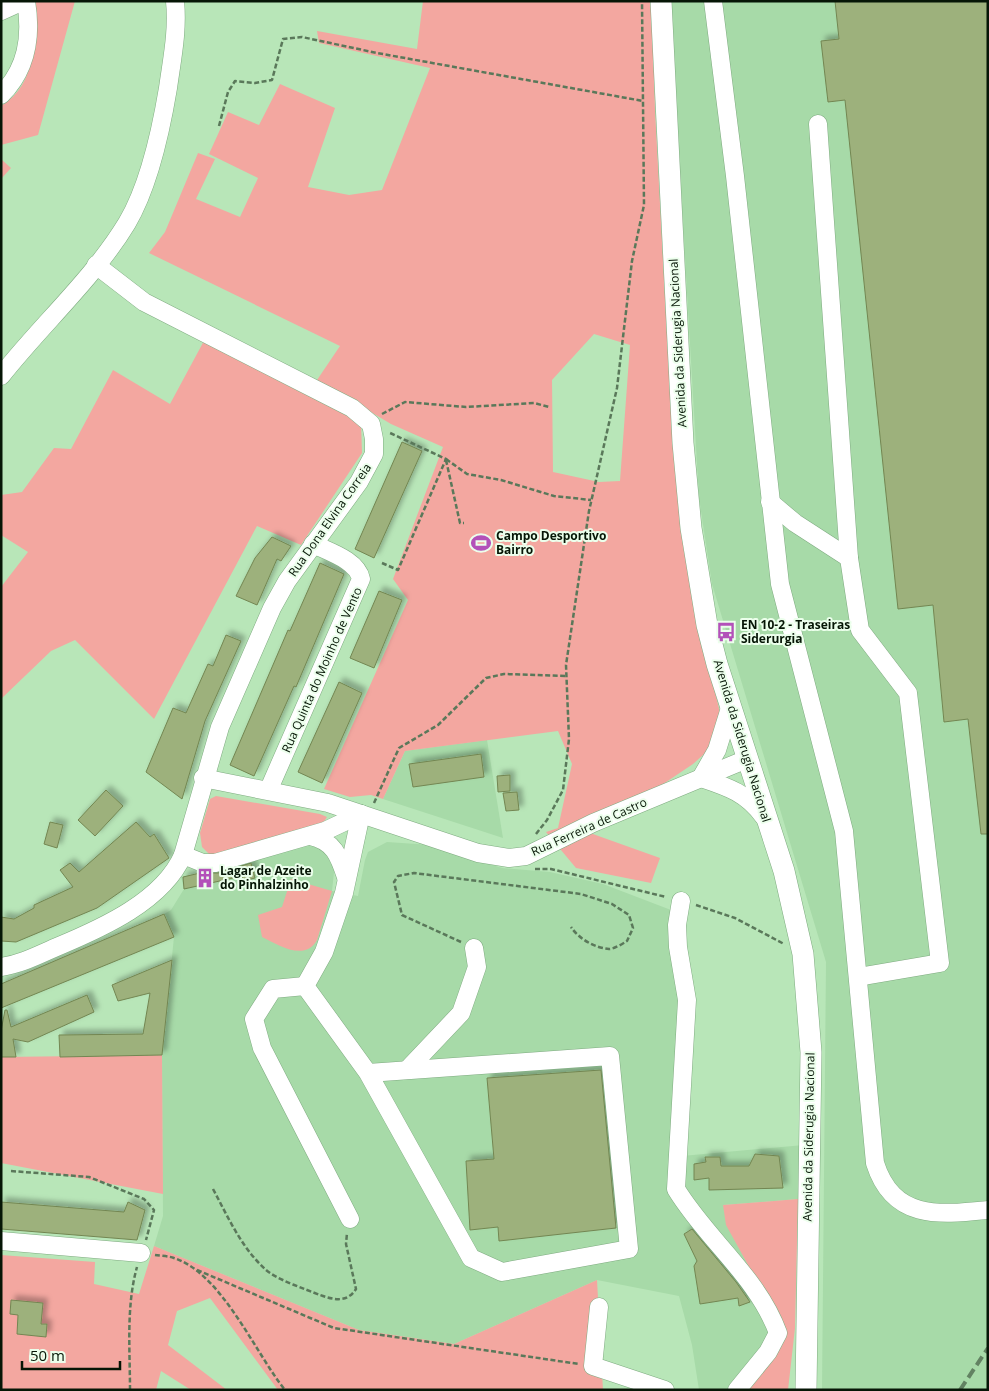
<svg xmlns="http://www.w3.org/2000/svg" width="989" height="1391" viewBox="0 0 989 1391" font-family="'Open Sans',sans-serif">
<defs>
<filter id="shadow"><feDropShadow dx="4.5" dy="-4.5" stdDeviation="2.5" flood-color="#0004"/></filter>
</defs>
<rect width="100%" height="100%" fill="#b8e6b8"/>
<g fill="#a7daa8">
<polygon points="670,1 988,1 988,1390 822,1390 826,962 712,584 699,498"/>
<polygon points="487,740 503,838 383,799 405,751"/>
<polygon points="387,842 431,845 502,868 550,872 603,884 671,910 682,998 682,1156 804,1145 798,1199 723,1205 785,1332 744,1390 699,1390 692,1345 679,1296 597,1280 454,1344 359,1330 154,1246 163,1216 162,1055 174,937 164,914 171,910 184,889 181,877 251,861 306,845 328,851 335,863 332,891 358,896 365,860 368,852"/>
</g>
<g fill="#f3a7a0" fill-rule="evenodd">
<path d="M32,1H75L38,135L1,145V106C38,84 35,38 32,1Z"/>
<path d="M423,1H652L655,110L668,354L693,596L720,713L712,747L693,764L590,833L660,858L651,883L576,868L546,832L558,828L572,764L558,731L405,751L383,799L371,795L350,797L324,789L408,600L393,579L443,447L391,424L317,380L340,346L149,253L165,232L198,153L215,159L196,199L240,217L258,178L209,154L228,112L259,125L280,84L335,108L308,187L349,195L382,190L430,68L319,43L317,31L417,49ZM594,334L630,345L620,481L599,482L553,472L552,380Z"/>
<polygon points="1,159 11,168 1,179"/>
<polygon points="205,339 320,396 361,423 362,453 301,545 257,526 154,719 75,640 51,651 1,699 1,587 28,552 1,535 1,495 22,492 54,448 71,449 113,370 170,404"/>
<polygon points="216,796 320,814 327,817 321,826 214,859 202,847 200,833 210,799"/>
<path d="M291,879L332,891L317,940C305,962 278,945 262,937L258,915L282,907Z"/>
<polygon points="162,1055 163,1194 1,1163 1,1057"/>
<polygon points="798,1199 795,1328 788,1390 744,1390 785,1332 726,1225 723,1205"/>
<polygon points="154,1246 359,1330 454,1344 597,1280 603,1390 278,1390 210,1298 177,1311 168,1345 227,1390 191,1390 161,1371 156,1390 1,1390 1,1255 95,1262 94,1284 139,1294"/>
</g>
<g fill="#9db17b" stroke="#738652" filter="url(#shadow)">
<polygon points="835,1 988,1 988,834 981,834 968,719 944,722 933,605 898,609 845,100 828,102 821,41 839,39"/>
<polygon points="402,442 422,451 374,558 355,549"/>
<polygon points="272,537 291,546 281,561 277,559 257,605 236,596 255,558"/>
<polygon points="320,563 344,574 296,687 294,686 254,776 230,765 288,630 290,631"/>
<polygon points="379,591 402,600 374,668 350,658"/>
<polygon points="226,635 241,641 205,721 182,799 146,772 173,708 186,713 208,664 213,666"/>
<polygon points="339,682 362,693 322,783 298,772"/>
<polygon points="481,754 484,777 413,787 409,764"/>
<polygon points="510,775 510,791 498,792 497,776"/>
<polygon points="106,790 123,806 95,836 78,820"/>
<polygon points="517,792 519,810 506,811 503,793"/>
<polygon points="50,822 63,825 57,848 44,844"/>
<polygon points="136,822 150,837 154,834 169,858 97,908 16,942 1,941 1,917 14,919 34,908 34,905 73,887 60,870 70,863 79,872"/>
<polygon points="251,863 255,878 243,881 242,876 184,889 183,877 200,873 218,873"/>
<polygon points="164,914 174,937 1,1008 1,984"/>
<polygon points="172,960 162,1055 60,1057 59,1035 143,1034 150,993 118,1001 112,985"/>
<polygon points="87,995 94,1012 28,1042 13,1039 16,1057 1,1057 1,1031 5,1010 7,1010 11,1027"/>
<polygon points="601,1070 616,1228 499,1241 498,1227 470,1230 466,1161 494,1159 487,1078"/>
<polygon points="755,1154 779,1156 783,1188 709,1190 709,1178 694,1180 694,1164 706,1162 705,1157 720,1157 721,1166 749,1166"/>
<polygon points="1,1202 124,1212 128,1202 145,1210 137,1240 1,1229"/>
<polygon points="692,1229 736,1282 750,1302 739,1306 738,1298 700,1304 694,1266 697,1261 684,1234"/>
<polygon points="11,1300 43,1303 41,1324 47,1324 46,1337 17,1334 18,1315 10,1314"/>
</g>
<g fill="none" stroke-linecap="round" stroke-linejoin="round">
<defs>
<g id="minor">
<path d="M713,1L735,176L780,584L844,831L875,1163C893,1220 938,1215 988,1210"/>
<polyline points="1,11 23,1"/>
<path d="M1,95C27,69 32,37 26,1"/>
<polyline points="818,124 849,558 860,630 908,693 940,963 858,977"/>
<path d="M1,376C42,324 93,279 127,223C149,186 161,130 168,88C172,59 178,31 175,1"/>
<polyline points="770,502 795,523 849,558"/>
<polyline points="203,778 328,803 478,853 509,858 526,856 593,823 747,759"/>
<path d="M701,778C728,787 747,793 764,817"/>
<polyline points="701,778 717,750 730,708"/>
<path d="M269,789L361,579C357,560 329,552 313,544"/>
<polyline points="361,814 344,893 324,952 305,986 368,1073 471,1258 502,1272 629,1249 610,1056 368,1073"/>
<path d="M310,836C334,841 339,856 346,877"/>
<polyline points="183,855 203,863 215,863 325,831 361,814"/>
<path d="M681,901L677,925L678,947L687,1000L676,1189C707,1240 757,1276 778,1333L768,1352L737,1390"/>
<path d="M1,967C22,964 40,954 59,946C102,928 163,901 183,855L220,727L272,608L287,581L359,482L374,454V439L371,424L352,408L144,302L96,265"/>
<polyline points="305,986 273,989 254,1019 262,1048 350,1219"/>
<polyline points="407,1070 461,1013 477,967 474,948"/>
<polyline points="1,1241 141,1253"/>
<polyline points="599,1307 593,1366 665,1390"/>
</g>
<polyline id="major" points="661,1 683,443 691,528 707,625 717,664 784,871 803,954 811,1052 806,1390"/>
</defs>
<use href="#minor" stroke="#7fab80" stroke-width="19"/>
<use href="#major" stroke="#7fab80" stroke-width="22"/>
<g stroke="#5a785a" stroke-width="2.5" stroke-dasharray="5 2.5" stroke-linecap="butt">
<polyline points="219,126 228,92 235,81 255,83 272,80 283,39 302,37 377,53 643,101"/>
<polyline points="382,414 405,402 466,407 534,403 549,407"/>
<polyline points="446,459 467,474 501,480 554,496 591,500"/>
<polyline points="446,460 460,523 464,523"/>
<polyline points="382,563 398,570 446,459 388,432"/>
<polyline points="374,803 399,748 438,725 486,678 504,674 566,676"/>
<polyline points="536,834 547,820 563,790 569,739 566,665 589,511 617,388 632,261 644,205 642,1"/>
<polyline points="535,869 551,869 666,897"/>
<polyline points="696,905 735,918 784,944"/>
<path d="M461,942L402,915L394,882L398,876L414,873L581,894L612,904L629,915L633,928L627,941C622,944 614,949 609,949C595,948 579,939 571,927"/>
<polyline points="11,1171 89,1177 144,1199 154,1210 146,1240"/>
<path d="M213,1189C228,1217 241,1247 265,1269C275,1279 305,1289 320,1295C334,1300 347,1303 356,1289L346,1244L347,1233"/>
<path d="M155,1255C161,1256 169,1256 174,1258C222,1274 254,1351 285,1390"/>
<polyline points="197,1270 334,1328 579,1364"/>
<path d="M130,1390C130,1350 126,1306 137,1267"/>
</g>
<use href="#minor" stroke="#fff" stroke-width="18"/>
<use href="#major" stroke="#fff" stroke-width="21"/>
<polyline stroke="#628262" stroke-width="4" stroke-dasharray="10 5" stroke-linecap="butt" points="960,1390 988,1348"/>
</g>
<defs>
<symbol id="stadium-bare" viewBox="-9 -9 18 18"><path d="M0-5a6.5 5 0 1 0 0 10a6.5 5 0 1 0 0-10ZM-3.5-1.8h7v3.6h-7Z" fill="#b351b9" stroke="#ecffec" stroke-width="2.5" paint-order="stroke"/></symbol>
<symbol id="bus-bare" viewBox="-9 -9 18 18"><path d="M-5-6H5V4H4V6H2V4H-2V6H-4V4H-5ZM-3.5-4V0h7V-4ZM-3.5 1.2v1.5H-2V1.2ZM2 1.2v1.5H3.5V1.2Z" fill="#b351b9" stroke="#ecffec" stroke-width="2.5" paint-order="stroke"/></symbol>
<symbol id="building-bare" viewBox="-9 -9 18 18"><path d="M-4-6H4V6H1V3H-1V6H-4ZM-2.5-4.3h1.7v1.8h-1.7ZM.8-4.3h1.7v1.8H.8ZM-2.5-1h1.7V.8h-1.7ZM.8-1h1.7V.8H.8Z" fill="#b351b9" stroke="#ecffec" stroke-width="2.5" paint-order="stroke"/></symbol>
</defs>
<g fill-rule="evenodd">
<use href="#stadium-bare" x="467" y="529" width="28" height="28"/>
<use href="#bus-bare" x="712" y="618" width="28" height="28"/>
<use href="#building-bare" x="191" y="864" width="28" height="28"/>
</g>
<g text-anchor="middle" stroke-width="4" stroke-linejoin="round" paint-order="stroke">
<g font-size="12" fill="#061606" stroke="#ecffec">
<text transform="translate(678 343) rotate(-93)" y="4">Avenida da Siderugia Nacional</text>
<text transform="translate(330 520) rotate(-55)" y="4">Rua Dona Elvina Correia</text>
<text transform="translate(322 670) rotate(-66)" y="4">Rua Quinta do Moinho de Vento</text>
<text transform="translate(742 741) rotate(73)" y="4">Avenida da Siderugia Nacional</text>
<text transform="translate(589 827) rotate(-24)" y="4">Rua Ferreira de Castro</text>
<text transform="translate(809 1137) rotate(-89)" y="4">Avenida da Siderugia Nacional</text>
</g>
<g font-size="12" font-weight="bold" fill="#061606" stroke="#ecffec" text-anchor="start">
<text x="496" y="540">Campo Desportivo<tspan x="496" dy="14">Bairro</tspan></text>
<text x="741" y="629">EN 10-2 - Traseiras<tspan x="741" dy="14">Siderurgia</tspan></text>
<text x="220" y="875">Lagar de Azeite<tspan x="220" dy="14">do Pinhalzinho</tspan></text>
</g>
</g>
<rect width="989" height="1391" fill="none" stroke="#061606" stroke-width="5"/>
<path d="M22 1361v8h98v-8" fill="none" stroke="#061606" stroke-width="2.5"/>
<text x="30" y="1361" font-size="15" fill="#061606" stroke="#ecffec" stroke-width="4" paint-order="stroke">50 m</text>
</svg>
